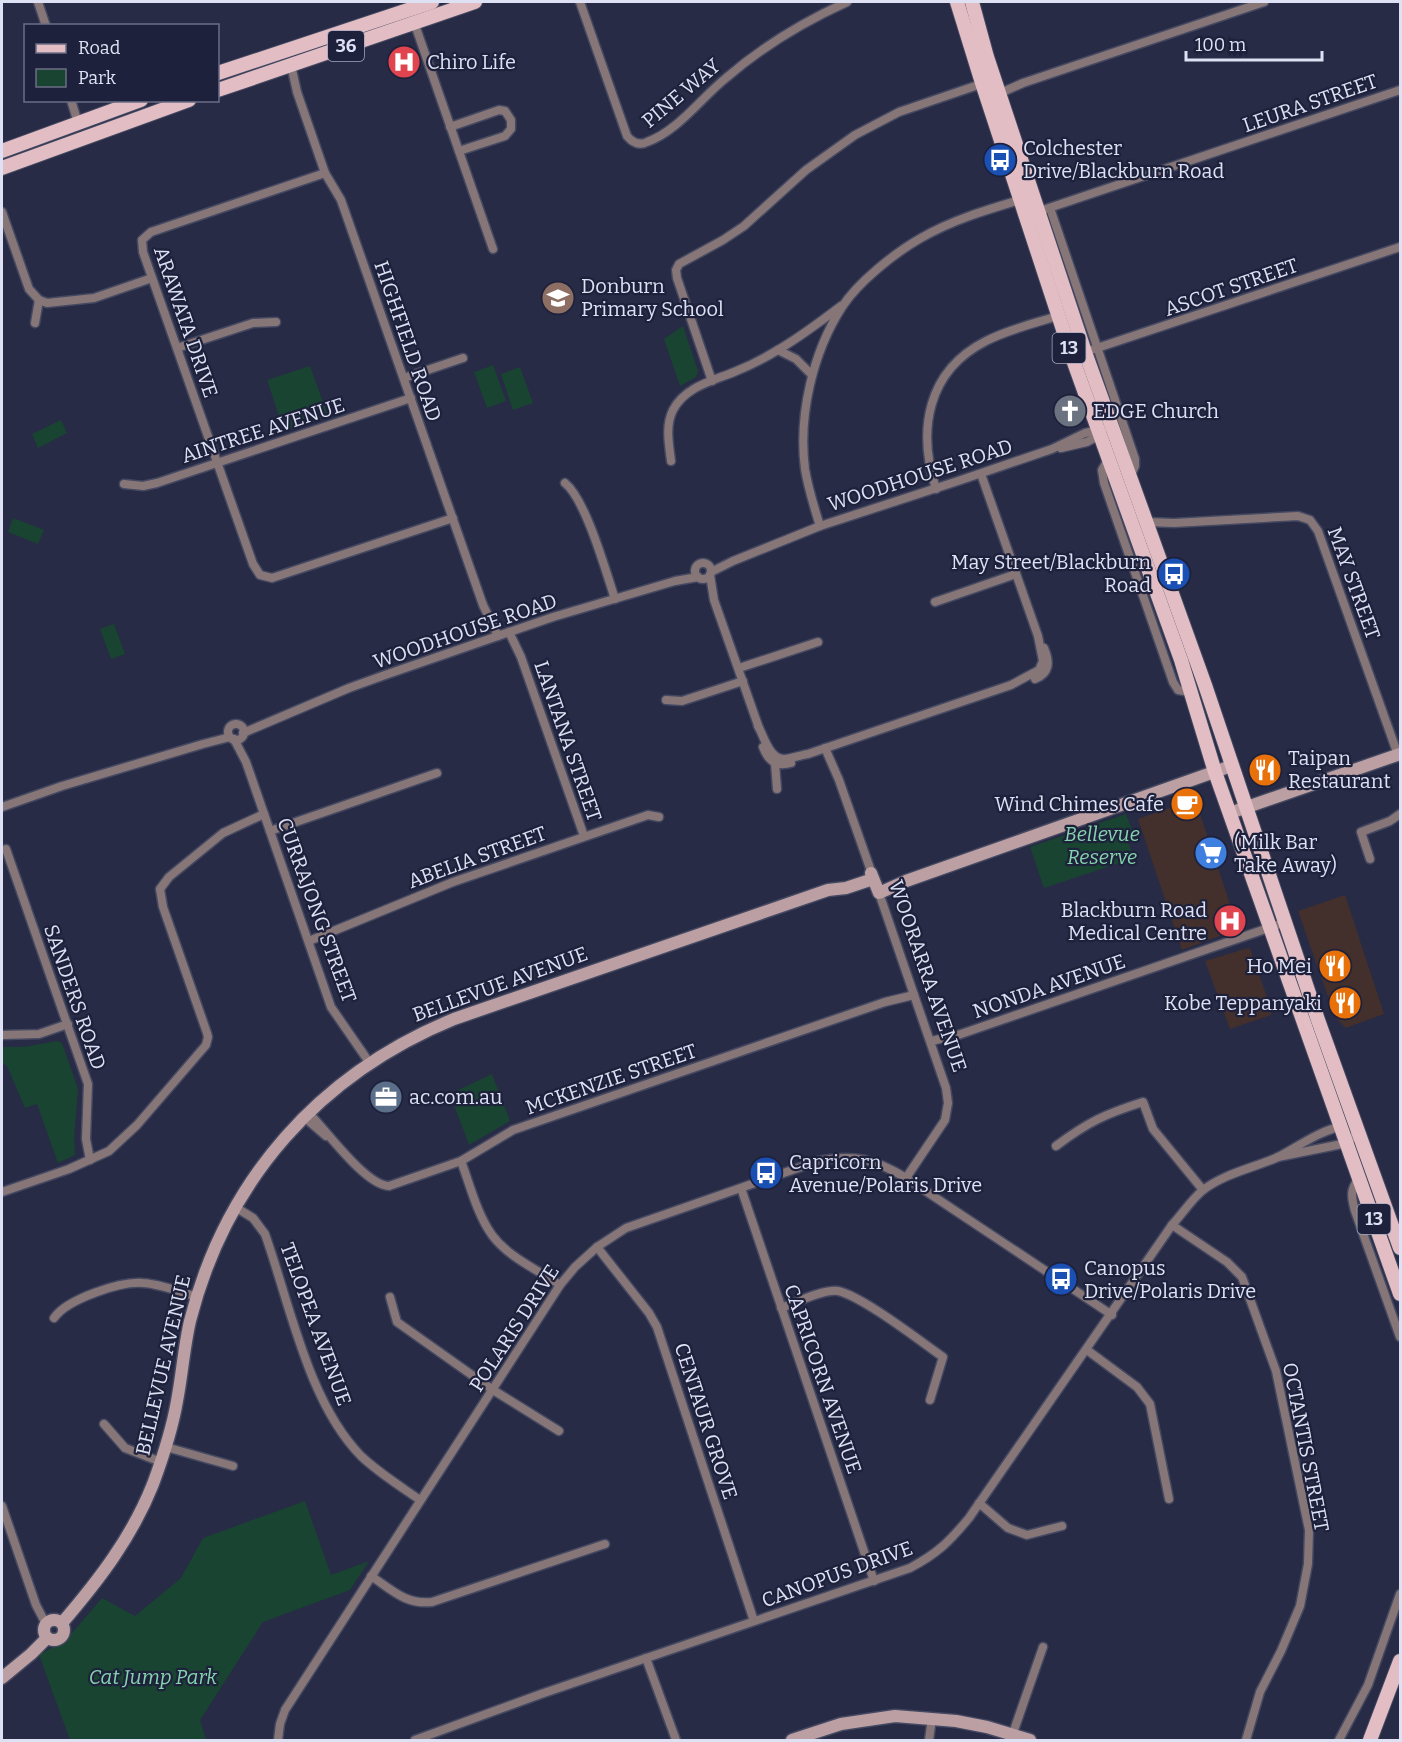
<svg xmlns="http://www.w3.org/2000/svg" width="1402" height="1742" viewBox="0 0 1402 1742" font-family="Bitter,serif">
<rect width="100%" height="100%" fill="#272b45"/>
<g fill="#432f2c">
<polygon points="1195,799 1237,925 1236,930 1182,950 1138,819"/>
<polygon points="1345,895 1384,1014 1346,1028 1335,1017 1298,911"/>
<polygon points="1248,948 1250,949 1272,1011 1271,1015 1230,1029 1205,961"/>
</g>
<g fill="#184431">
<polygon points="683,326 698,371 696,377 680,386 664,339"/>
<polygon points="493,365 506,401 487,408 474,372"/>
<polygon points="310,366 328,416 284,431 267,380"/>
<polygon points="520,367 533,403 513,410 501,374"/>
<polygon points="61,420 67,433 38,448 32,434"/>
<polygon points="13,518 44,530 38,544 8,532"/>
<polygon points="114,624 125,654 111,659 100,629"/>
<polygon points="1126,814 1132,830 1125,834 1134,858 1044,888 1030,847"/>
<polygon points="57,1041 62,1043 78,1089 74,1137 75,1155 58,1163 37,1104 25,1108 7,1066 2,1063 2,1047 24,1047"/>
<polygon points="492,1074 510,1121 469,1145 450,1094"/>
<polygon points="305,1501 331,1575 369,1561 350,1590 263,1622 200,1720 206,1740 70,1740 39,1655 67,1639 102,1598 135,1616 181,1578 203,1538"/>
</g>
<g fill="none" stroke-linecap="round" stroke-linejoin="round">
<defs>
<g id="street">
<polyline points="38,2 46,26"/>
<path d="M580,2L627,136C632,142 639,146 647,142C678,131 701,98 726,78C763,46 803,22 847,2"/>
<polyline points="414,22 493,249"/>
<polyline points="291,65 297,92 325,173 341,200 483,605 498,636"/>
<polyline points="996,95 1023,83 1264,2"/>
<polyline points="71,100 78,123"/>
<polyline points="450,127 499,110 505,111 511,120 511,129 505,136 459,151"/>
<polyline points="325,173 151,232 142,240 143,252 253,564 260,575 272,578 453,518"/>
<polyline points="1050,208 1135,459 1135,466 1130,477"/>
<polyline points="2,212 29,289 39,300 47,303 94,298 152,278"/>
<polyline points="1034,213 1400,90"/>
<polyline points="35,323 39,300"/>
<polyline points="177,348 253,323 276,322"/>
<polyline points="778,350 796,359 812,375"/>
<polyline points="1082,353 1400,247"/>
<polyline points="404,378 463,358"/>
<polyline points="712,381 677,278 676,270 679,264 723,240 744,226 806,170 855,135 899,112 984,83"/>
<polyline points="1061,448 1087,442 1102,434"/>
<polyline points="1109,458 1102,470 1104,483 1173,682 1178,690 1190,692"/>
<path d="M671,461C669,444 665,426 673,410C685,387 712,381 734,372C749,366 763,359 776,351C799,338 820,322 841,306"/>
<path d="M565,483C586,500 606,572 615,599"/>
<polyline points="124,484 143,486 157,483 411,398"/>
<path d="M936,489C917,430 927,371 986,341C1009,329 1036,323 1061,315"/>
<polyline points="1147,522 1174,523 1298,516 1310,520 1318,531 1398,755"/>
<path d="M820,526C814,507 808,488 805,469C798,415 813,352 842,307C858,282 896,252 921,238C952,220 989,209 1023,199"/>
<circle cx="703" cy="571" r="8"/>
<polyline points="711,572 733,561 820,526 958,481 1052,449 1085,433 1103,429"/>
<polyline points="710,575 714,600 759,728"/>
<polyline points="935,602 1016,574"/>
<polyline points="509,632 521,657 584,836"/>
<polyline points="739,668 818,642"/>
<path d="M1035,679C1050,673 1050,662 1044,648"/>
<polyline points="666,700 682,701 743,681"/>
<circle cx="236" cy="732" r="8"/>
<path d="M758,726C764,736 769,759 784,759C791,759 800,755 808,754L1011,685L1039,670L1043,661L1038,636L981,474"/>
<polyline points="243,733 349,688 385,675 553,617 675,581 698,577"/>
<polyline points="234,739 246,762 331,1007 369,1062"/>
<path d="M763,747C768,761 777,767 791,763"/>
<polyline points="825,748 839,780 871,871"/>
<polyline points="775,763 777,789"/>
<polyline points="2,807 62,786 203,744 230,737"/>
<polyline points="270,831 437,773"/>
<polyline points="6,849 88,1084 86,1139 90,1160"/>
<polyline points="1370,859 1361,832 1390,821 1400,814"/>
<polyline points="879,893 946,1088 948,1103 945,1120 906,1178"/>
<polyline points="309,941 453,882 648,815 659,817"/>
<polyline points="2,1035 39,1034 68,1024"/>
<polyline points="931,1041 958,1035 1286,922"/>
<path d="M308,1112C326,1130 365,1185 389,1186L461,1161L513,1130L885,1002L914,995"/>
<polyline points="304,1117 326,1136"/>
<path d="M1056,1146C1088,1122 1105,1114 1143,1102L1153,1129L1203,1190"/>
<polyline points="1278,1157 1347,1143 1358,1131"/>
<path d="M461,1161C470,1185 477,1214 492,1235C508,1257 538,1270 560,1285"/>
<path d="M1359,1178C1350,1190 1351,1196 1355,1211L1400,1337"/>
<polyline points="741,1188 874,1581"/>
<polyline points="2,1192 69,1169 109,1151 137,1125 206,1045 208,1037 207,1033 163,907 160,889 169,877 223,833 264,814"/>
<path d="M235,1207L253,1218L265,1234C290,1304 308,1402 361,1456C379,1473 400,1486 420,1500"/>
<polyline points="1172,1225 1227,1262 1242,1277 1276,1371 1309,1530 1308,1564 1300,1606 1281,1651 1260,1692 1246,1740"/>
<polyline points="597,1247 649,1313 657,1327 754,1621"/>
<polyline points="390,1297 397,1322 493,1390 559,1431"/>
<path d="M781,1308C795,1303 823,1289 838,1291C862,1296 920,1341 943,1357L930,1400"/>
<path d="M54,1318C67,1299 121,1281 143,1283C161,1284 180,1292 197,1297"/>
<polyline points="1087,1350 1137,1387 1150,1404 1169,1499"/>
<polyline points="104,1424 125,1448 161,1462"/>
<polyline points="166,1447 233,1466"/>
<polyline points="979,1503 1008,1528 1027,1535 1062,1526"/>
<polyline points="2,1506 36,1605 46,1624"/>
<path d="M371,1576C392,1590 406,1605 432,1602L605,1544"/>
<polyline points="646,1658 676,1740"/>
<polyline points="1012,1736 1043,1647"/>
<path d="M278,1740L280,1724L285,1710L560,1285L575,1267L597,1247L626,1228L818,1161C854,1154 875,1159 906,1178L1112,1315"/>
<path d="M415,1740L541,1694L910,1568C938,1553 949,1542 969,1518L1172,1225C1182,1214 1192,1199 1203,1190C1224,1174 1252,1168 1276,1158C1298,1147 1318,1131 1343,1126"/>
<polyline points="929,1740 932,1718"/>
<polyline points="1339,1740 1368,1685 1400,1594"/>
</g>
<g id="secondary">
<polyline points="1230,813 1400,754"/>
<polyline points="871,873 879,893 906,881 1231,766"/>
<circle cx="54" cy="1630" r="10"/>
<path d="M62,1623C99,1580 132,1537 153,1484C163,1457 172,1430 177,1401C182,1375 184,1347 190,1321C226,1179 320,1074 454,1019L828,890L846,888L873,879"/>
<polyline points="2,1678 31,1654 47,1638"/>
<polyline points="792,1740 841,1724 895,1716 956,1721 987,1727 1030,1740"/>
</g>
<g id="primary">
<polyline points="957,2 982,83 1072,357 1181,660 1215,772 1400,1294"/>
<polyline points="972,2 987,57 1085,352 1205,685 1318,1020 1400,1248"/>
<polyline points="218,73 432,2"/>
<polyline points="218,90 475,2"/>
<polyline points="2,151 141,100"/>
<polyline points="2,168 189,100"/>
<polyline points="1370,1740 1400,1661"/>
</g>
</defs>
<use href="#street" stroke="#444861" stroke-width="11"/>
<use href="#secondary" stroke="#444861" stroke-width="15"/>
<use href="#primary" stroke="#444861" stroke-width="16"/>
<use href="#street" stroke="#877678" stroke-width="8"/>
<use href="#secondary" stroke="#bb9fa3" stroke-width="12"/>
<use href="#primary" stroke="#e2bec4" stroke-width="14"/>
</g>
<defs>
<symbol id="hospital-disc" viewBox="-11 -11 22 22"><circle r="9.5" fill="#e0444e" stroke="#1e213b"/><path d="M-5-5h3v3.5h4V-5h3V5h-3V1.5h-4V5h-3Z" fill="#fff"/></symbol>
<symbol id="bus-disc" viewBox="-11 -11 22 22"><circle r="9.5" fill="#1a4fb4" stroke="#1e213b"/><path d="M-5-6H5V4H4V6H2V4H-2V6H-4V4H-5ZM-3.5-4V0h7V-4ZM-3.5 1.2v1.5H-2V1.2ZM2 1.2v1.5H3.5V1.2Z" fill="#fff"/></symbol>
<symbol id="school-disc" viewBox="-11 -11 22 22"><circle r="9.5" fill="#8d6e63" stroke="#1e213b"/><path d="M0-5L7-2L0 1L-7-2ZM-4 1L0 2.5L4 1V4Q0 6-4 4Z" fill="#fff"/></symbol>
<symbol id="church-disc" viewBox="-11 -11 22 22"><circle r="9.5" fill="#6b7280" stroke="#1e213b"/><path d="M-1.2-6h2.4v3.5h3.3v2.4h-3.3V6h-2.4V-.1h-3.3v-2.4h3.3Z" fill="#fff"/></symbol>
<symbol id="restaurant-disc" viewBox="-11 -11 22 22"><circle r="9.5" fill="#e8710a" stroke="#1e213b"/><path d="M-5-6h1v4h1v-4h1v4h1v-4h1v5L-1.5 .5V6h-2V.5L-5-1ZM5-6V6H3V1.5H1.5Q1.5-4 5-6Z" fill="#fff"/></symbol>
<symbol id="cafe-disc" viewBox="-11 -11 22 22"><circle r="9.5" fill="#e8710a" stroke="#1e213b"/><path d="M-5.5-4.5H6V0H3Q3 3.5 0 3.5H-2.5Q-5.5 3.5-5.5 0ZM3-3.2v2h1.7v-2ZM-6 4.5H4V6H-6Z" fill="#fff"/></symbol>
<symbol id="supermarket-disc" viewBox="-11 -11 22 22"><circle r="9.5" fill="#3f7fe0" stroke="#1e213b"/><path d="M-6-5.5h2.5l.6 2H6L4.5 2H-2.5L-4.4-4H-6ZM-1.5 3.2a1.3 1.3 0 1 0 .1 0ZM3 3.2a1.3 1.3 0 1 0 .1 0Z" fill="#fff"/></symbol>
<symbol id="office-disc" viewBox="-11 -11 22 22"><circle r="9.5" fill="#5c6f8a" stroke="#1e213b"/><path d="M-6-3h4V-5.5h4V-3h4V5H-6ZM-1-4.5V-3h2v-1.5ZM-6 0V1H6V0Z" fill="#fff"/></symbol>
</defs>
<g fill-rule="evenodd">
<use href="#hospital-disc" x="385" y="43" width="38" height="38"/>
<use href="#bus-disc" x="981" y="141" width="38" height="38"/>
<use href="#school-disc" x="539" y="279" width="38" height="38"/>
<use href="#church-disc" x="1051" y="392" width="38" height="38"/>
<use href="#bus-disc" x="1155" y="555" width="38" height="38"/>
<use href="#restaurant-disc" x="1246" y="751" width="38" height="38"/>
<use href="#cafe-disc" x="1168" y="785" width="38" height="38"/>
<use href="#supermarket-disc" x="1192" y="834" width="38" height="38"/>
<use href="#hospital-disc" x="1211" y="902" width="38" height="38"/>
<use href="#restaurant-disc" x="1316" y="947" width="38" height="38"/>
<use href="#restaurant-disc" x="1326" y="984" width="38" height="38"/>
<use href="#office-disc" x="367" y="1078" width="38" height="38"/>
<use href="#bus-disc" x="747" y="1154" width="38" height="38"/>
<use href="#bus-disc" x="1042" y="1260" width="38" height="38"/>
</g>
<g text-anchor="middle" stroke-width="4.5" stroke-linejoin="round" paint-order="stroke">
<g fill="#1e213b" stroke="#a4a7bc" stroke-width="1.5">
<rect x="328" y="31" width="36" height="30" rx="4.5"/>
<rect x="1052.5" y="333" width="33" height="30" rx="4.5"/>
<rect x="1357.5" y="1204" width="33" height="30" rx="4.5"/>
</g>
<g font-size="18" font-weight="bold" fill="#dee1f3">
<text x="346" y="52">36</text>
<text x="1069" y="354">13</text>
<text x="1374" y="1225">13</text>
</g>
<g font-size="20" fill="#dee1f3" stroke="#1e213b" text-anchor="start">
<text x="427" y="69">Chiro Life</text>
<text x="1023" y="155">Colchester<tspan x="1023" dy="23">Drive/Blackburn Road</tspan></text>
<text x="581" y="293">Donburn<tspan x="581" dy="23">Primary School</tspan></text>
<text x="1093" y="418">EDGE Church</text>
<text x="1151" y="569" text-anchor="end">May Street/Blackburn<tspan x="1151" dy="23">Road</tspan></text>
<text x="1288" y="765">Taipan<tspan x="1288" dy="23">Restaurant</tspan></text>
<text x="1164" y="811" text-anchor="end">Wind Chimes Cafe</text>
<text x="1234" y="849">(Milk Bar<tspan x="1234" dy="23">Take Away)</tspan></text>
<text x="1207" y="917" text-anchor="end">Blackburn Road<tspan x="1207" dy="23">Medical Centre</tspan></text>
<text x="1312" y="973" text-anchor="end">Ho Mei</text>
<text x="1322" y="1010" text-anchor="end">Kobe Teppanyaki</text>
<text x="409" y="1104">ac.com.au</text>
<text x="789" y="1169">Capricorn<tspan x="789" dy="23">Avenue/Polaris Drive</tspan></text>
<text x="1084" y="1275">Canopus<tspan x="1084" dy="23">Drive/Polaris Drive</tspan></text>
</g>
<g font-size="20" fill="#dee1f3" stroke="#1e213b">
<text transform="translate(681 93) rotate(-40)" y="7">PINE WAY</text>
<text transform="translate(1310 103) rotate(-19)" y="7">LEURA STREET</text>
<text transform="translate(1231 287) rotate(-19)" y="7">ASCOT STREET</text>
<text transform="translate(186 322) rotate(71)" y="7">ARAWATA DRIVE</text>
<text transform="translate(408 341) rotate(71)" y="7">HIGHFIELD ROAD</text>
<text transform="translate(263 430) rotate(-18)" y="7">AINTREE AVENUE</text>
<text transform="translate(920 475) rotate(-18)" y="7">WOODHOUSE ROAD</text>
<text transform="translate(1354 583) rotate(70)" y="7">MAY STREET</text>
<text transform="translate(465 631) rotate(-19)" y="7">WOODHOUSE ROAD</text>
<text transform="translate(568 741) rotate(71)" y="7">LANTANA STREET</text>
<text transform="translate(477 857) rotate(-20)" y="7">ABELIA STREET</text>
<text transform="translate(317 910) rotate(70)" y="7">CURRAJONG STREET</text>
<text transform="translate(928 976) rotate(71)" y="7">WOORARRA AVENUE</text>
<text transform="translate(500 984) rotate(-20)" y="7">BELLEVUE AVENUE</text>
<text transform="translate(1049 986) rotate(-19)" y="7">NONDA AVENUE</text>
<text transform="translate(75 997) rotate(71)" y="7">SANDERS ROAD</text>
<text transform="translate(611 1079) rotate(-19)" y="7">MCKENZIE STREET</text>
<text transform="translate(316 1324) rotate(70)" y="7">TELOPEA AVENUE</text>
<text transform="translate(514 1328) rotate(-57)" y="7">POLARIS DRIVE</text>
<text transform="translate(163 1365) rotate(-77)" y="7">BELLEVUE AVENUE</text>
<text transform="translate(823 1379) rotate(71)" y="7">CAPRICORN AVENUE</text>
<text transform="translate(706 1421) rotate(72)" y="7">CENTAUR GROVE</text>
<text transform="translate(1306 1447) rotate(79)" y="7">OCTANTIS STREET</text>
<text transform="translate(837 1574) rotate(-20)" y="7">CANOPUS DRIVE</text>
</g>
<g font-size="20" font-style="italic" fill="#85d3ad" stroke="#1e213b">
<text x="1102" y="841">Bellevue<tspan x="1102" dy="23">Reserve</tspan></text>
<text x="153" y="1684">Cat Jump Park</text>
</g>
</g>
<rect width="1402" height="1742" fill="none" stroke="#dee1f3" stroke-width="6"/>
<rect x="24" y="24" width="195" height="78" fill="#1e213b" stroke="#6b6e85" stroke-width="1.5"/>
<rect x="36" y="44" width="30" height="9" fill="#e2bec4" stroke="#6b6e85" stroke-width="1.5"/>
<text x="78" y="54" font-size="18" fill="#dee1f3">Road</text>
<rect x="36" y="69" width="30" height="18" fill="#184431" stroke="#6b6e85" stroke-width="1.5"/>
<text x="78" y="84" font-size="18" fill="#dee1f3">Park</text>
<path d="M1186 51v9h136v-9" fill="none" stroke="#dee1f3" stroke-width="3"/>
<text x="1195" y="51" font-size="18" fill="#dee1f3" stroke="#1e213b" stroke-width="4.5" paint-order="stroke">100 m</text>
</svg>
